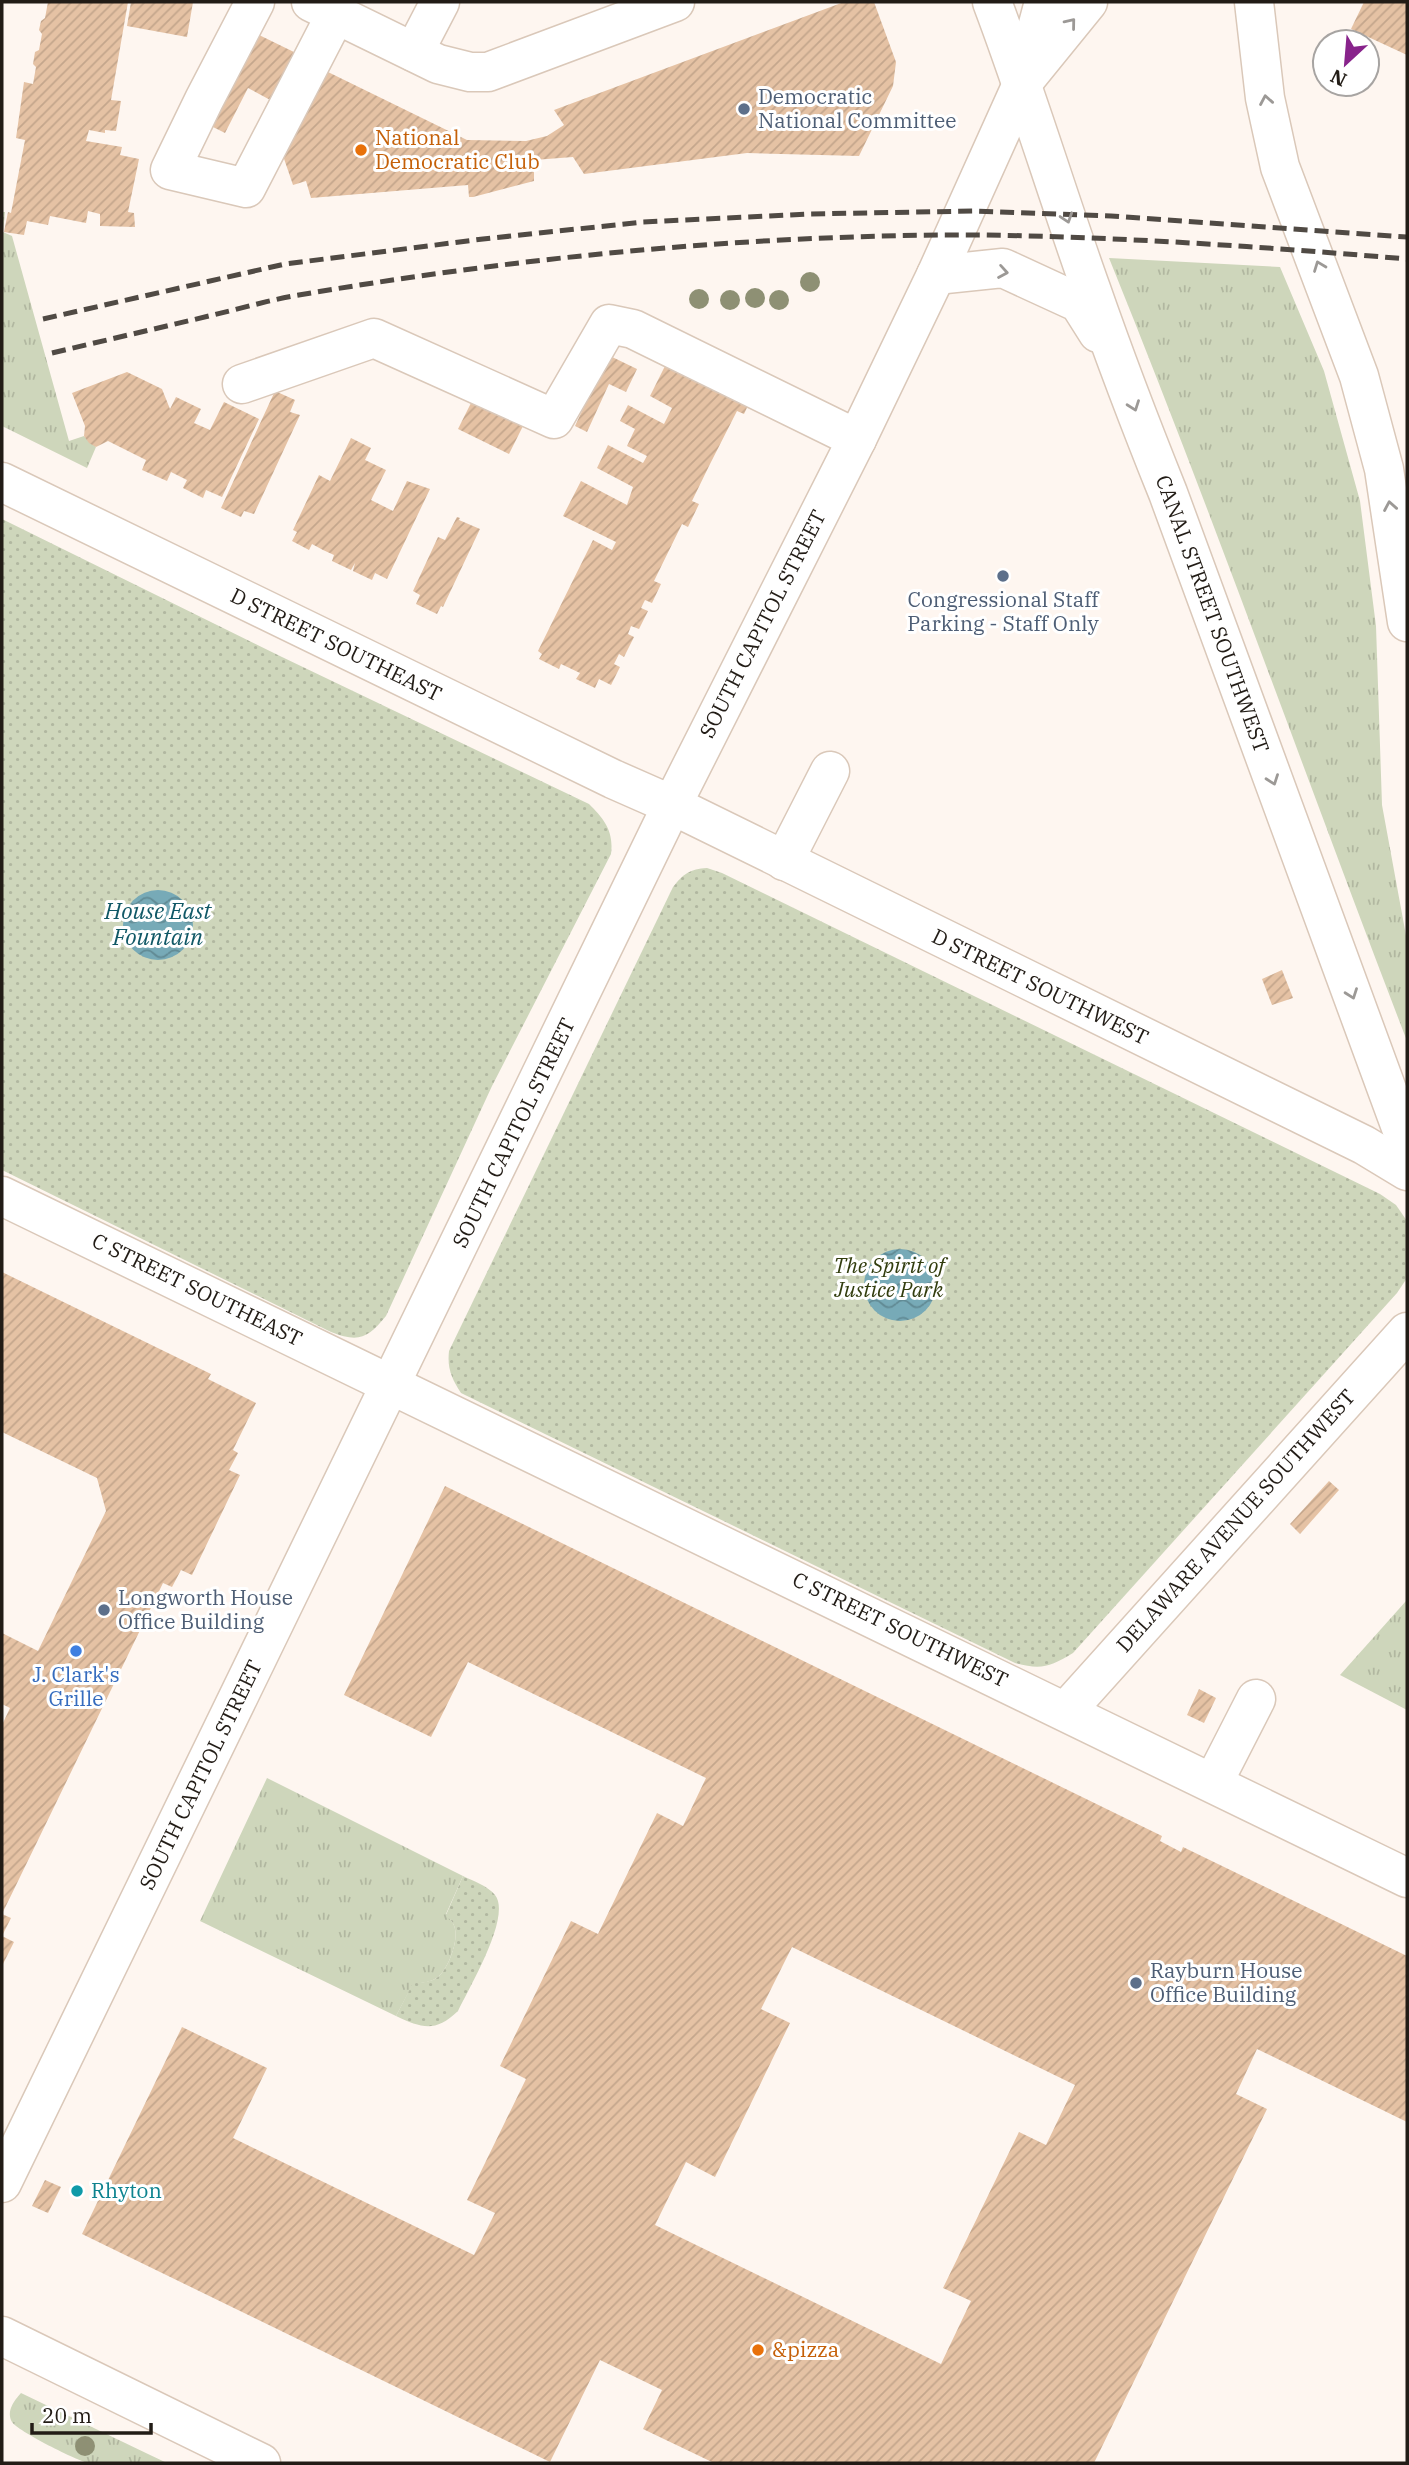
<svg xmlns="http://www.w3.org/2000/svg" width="1409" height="2465" viewBox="0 0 1409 2465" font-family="'IBM Plex Serif',serif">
<defs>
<pattern id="grass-tufts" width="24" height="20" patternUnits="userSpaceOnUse" patternTransform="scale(1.75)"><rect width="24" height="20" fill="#ced6bb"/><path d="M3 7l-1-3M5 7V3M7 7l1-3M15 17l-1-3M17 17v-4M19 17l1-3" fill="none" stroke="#b1b7a0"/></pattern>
<pattern id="park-dots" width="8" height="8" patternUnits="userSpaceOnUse" patternTransform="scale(1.75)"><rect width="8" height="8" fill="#ced6bb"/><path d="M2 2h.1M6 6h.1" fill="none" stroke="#b1b7a0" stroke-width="1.8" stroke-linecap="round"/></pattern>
<pattern id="water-waves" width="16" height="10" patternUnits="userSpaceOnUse" patternTransform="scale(1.75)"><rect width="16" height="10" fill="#77aab7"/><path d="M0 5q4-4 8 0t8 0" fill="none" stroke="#618a94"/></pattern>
<pattern id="building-hatch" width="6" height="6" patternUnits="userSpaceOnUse" patternTransform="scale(1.75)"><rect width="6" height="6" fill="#e5c2a4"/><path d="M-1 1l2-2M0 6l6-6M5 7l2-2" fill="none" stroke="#c4a68c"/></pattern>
</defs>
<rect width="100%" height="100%" fill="#fef6f0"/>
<g fill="url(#grass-tufts)">
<polygon points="2,212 5,212 3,232 12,236 69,441 84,436 96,447 87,468 2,426"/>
<path d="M1109,258L1280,267L1324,371L1360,501L1376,626L1382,805L1407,941V1041C1307,781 1214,517 1109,258Z"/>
<polygon points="1406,1601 1407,1603 1407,1710 1340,1675"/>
<path d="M267,1778L463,1876L446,1914C450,1919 454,1923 455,1929C458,1941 449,1967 439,1976C433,1982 421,1983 413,1984L396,2016L200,1921Z"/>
<path d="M21,2393L148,2454L167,2463C142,2463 114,2465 89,2463C79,2462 16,2430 12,2422C6,2411 14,2401 21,2393Z"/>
</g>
<g fill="url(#park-dots)">
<path d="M2,519L282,657L589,804C604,819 614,831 611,854L492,1086L386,1316C368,1338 359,1343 331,1332L2,1170Z"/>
<path d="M707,868L722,873L1380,1194L1396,1205L1407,1221V1278L1397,1293L1073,1653C1050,1667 1041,1670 1015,1663L461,1393C452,1379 447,1369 449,1351L673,887C683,874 690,869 707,868Z"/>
<path d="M463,1876C473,1881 488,1886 495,1895C512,1916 469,1988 458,2011C435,2033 422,2028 396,2016L413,1983C421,1983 433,1982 439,1976C449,1967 458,1941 455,1929C454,1923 450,1919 446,1915Z"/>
</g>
<g fill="url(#water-waves)">
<circle cx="158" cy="925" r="35"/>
<circle cx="900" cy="1285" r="36"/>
</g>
<g fill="url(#building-hatch)" fill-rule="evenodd">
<polygon points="48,2 128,2 111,100 121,101 116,131 105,130 105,133 89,130 86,141 122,147 120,155 139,159 128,212 134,213 135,227 100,226 100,214 88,211 86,223 50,216 48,225 27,221 24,235 4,232 8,212 11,213 25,140 16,138 24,82 33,84 36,67 33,64 35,52 39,50 42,34 39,30 41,21 45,18"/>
<polygon points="131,2 193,2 187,37 127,26"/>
<polygon points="844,2 874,2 896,62 893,86 859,156 747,153 584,174 573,157 534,160 534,181 473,197 469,197 468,185 311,198 306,181 293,185 280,147 314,73 326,77 328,72 467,140 526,141 547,136 564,125 554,110"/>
<polygon points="1364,2 1407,2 1407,55 1351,29"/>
<polygon points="249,30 298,54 274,102 248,88 225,133 203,122"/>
<polygon points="608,355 637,369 626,392 609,384 587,432 575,426"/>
<polygon points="667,362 752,397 744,414 737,411 709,466 692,501 699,504 688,527 682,524 654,581 661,584 652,603 645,600 641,608 648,611 639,629 631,626 628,634 634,637 624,657 619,654 614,664 620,667 611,685 599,679 595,688 576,679 580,673 561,664 559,669 539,659 542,654 538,651 593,540 612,550 616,542 563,516 581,481 627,505 633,487 597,468 608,445 643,463 647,456 627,446 635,429 620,421 628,405 664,424 672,408 650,396"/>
<polygon points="127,372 162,389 170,409 176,397 201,409 194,423 210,430 224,402 259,419 222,497 206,490 203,498 183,488 187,480 171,472 167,481 142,470 146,460 108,441 96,447 89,443 84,436 85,426 72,393"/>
<polygon points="275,391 295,400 290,412 300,415 254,514 244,511 241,517 221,508"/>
<polygon points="474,397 525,422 509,454 458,429"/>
<polygon points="351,438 371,448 365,460 386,470 371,500 393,511 407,481 430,489 387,579 375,573 372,580 353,571 355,563 351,570 332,561 334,555 323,550 312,544 309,550 292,541 297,532 293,530 319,475 330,481"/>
<polygon points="457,517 460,518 459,520 480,529 443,607 441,606 437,614 416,604 420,595 413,591 438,537 445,540"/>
<polygon points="1282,970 1293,998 1272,1005 1262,979"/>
<polygon points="2,1272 211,1374 208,1379 256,1403 233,1450 238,1453 229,1470 240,1475 192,1575 181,1570 172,1587 163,1583 2,1914 11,1918 2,1936 14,1942 2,1966 2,1725 10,1708 2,1704 2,1633 38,1651 106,1511 97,1478 2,1432"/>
<polygon points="1329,1481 1339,1490 1300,1534 1290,1524"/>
<path d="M445,1486L1162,1836L1160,1841L1181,1852L1183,1847L1407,1956V2122L1257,2049L1236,2094L1267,2109L1094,2463H714L643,2429L662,2390L600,2360L550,2462L82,2234L182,2027L267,2068L233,2138L474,2255L495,2213L467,2200L526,2079L500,2066L571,1921L598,1934L657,1813L683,1826L706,1778L468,1662L431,1737L344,1695ZM792,1947L1075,2085L1046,2145L1019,2132L943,2288L971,2301L941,2364L655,2225L686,2162L715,2177L790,2023L761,2009Z"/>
<polygon points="1199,1689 1216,1698 1204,1723 1187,1715"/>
<polygon points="45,2180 61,2187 48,2213 32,2206"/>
</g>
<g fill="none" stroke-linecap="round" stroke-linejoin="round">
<defs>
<g id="minor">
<polyline points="255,2 204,100 170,170 246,188 336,14"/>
<polyline points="311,2 438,64 470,72 488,72 675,2"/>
<polyline points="414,52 440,2"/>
<polyline points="242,384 374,338 554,419 609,324 633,329 857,439"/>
<polyline points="2,482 613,779 672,805 1364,1145 1407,1171"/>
<polyline points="784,861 830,771"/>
<polyline points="2,1196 1407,1878"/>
<polyline points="1066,1711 1407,1332"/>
<polyline points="1213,1783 1256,1699"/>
<polyline points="2,2183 672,805 857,439 936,275 1023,82"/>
</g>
<g id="major">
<path d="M992,2C1028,97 1057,194 1091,289C1115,358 1141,426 1168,493L1407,1144"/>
<polyline points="1254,2 1265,98 1280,167 1359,376 1384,469 1407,622"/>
<polyline points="1026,69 1044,2"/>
<polyline points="1023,82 1088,2"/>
<polyline points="936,275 1003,268 1079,303 1098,333"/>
<polyline points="2,2336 261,2463"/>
</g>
</defs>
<use href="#minor" stroke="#dac8b9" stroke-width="41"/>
<use href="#major" stroke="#dac8b9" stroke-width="41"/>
<use href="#minor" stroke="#fff" stroke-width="38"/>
<use href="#major" stroke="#fff" stroke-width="38"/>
<g stroke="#504a44" stroke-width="5" stroke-dasharray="14 7" stroke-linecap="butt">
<polyline points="43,319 285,264 483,239 643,222 809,214 973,211 1111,216 1407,237"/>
<path d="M52,353C106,340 159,328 213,315C239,309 266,301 293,296C520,257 752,234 983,235C1124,237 1266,247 1407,259"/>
</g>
</g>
<g fill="#8e9074">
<circle cx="810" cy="282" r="10"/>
<circle cx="755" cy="298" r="10"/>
<circle cx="699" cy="299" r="10"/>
<circle cx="730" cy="300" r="10"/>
<circle cx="779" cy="300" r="10"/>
<circle cx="85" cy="2446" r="10"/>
</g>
<defs><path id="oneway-chevron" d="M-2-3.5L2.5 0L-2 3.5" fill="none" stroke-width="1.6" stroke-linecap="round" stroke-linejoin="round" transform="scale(1.75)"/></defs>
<g stroke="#9c9996">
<use href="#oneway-chevron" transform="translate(1071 23) rotate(-51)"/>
<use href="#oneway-chevron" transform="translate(1266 100) rotate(-100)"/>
<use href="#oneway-chevron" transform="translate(1067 218) rotate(72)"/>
<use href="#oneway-chevron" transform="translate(1319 266) rotate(-111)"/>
<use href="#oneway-chevron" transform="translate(1003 272) rotate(10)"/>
<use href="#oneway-chevron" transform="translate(1134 406) rotate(70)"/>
<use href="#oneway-chevron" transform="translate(1390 506) rotate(-100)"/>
<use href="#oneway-chevron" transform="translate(1273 780) rotate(70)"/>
<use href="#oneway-chevron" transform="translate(1352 994) rotate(70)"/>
</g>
<g fill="#5c6f8a" stroke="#fff" stroke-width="2.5">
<circle cx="744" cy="109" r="7"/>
<circle cx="1003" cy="576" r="7"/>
<circle cx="104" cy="1610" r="7"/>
<circle cx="1136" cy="1983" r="7"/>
</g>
<g fill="#e8710a" stroke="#fff" stroke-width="2.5">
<circle cx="361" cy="150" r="7"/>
<circle cx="758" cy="2350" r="7"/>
</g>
<circle fill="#3f7fe0" stroke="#fff" stroke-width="2.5" cx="76" cy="1651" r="7"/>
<circle fill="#0f9aa8" stroke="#fff" stroke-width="2.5" cx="77" cy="2191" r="7"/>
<g text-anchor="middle" stroke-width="6" stroke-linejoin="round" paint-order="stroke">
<g font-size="21" fill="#4e5e75" stroke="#fff" text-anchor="start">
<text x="758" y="104">Democratic<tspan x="758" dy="24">National Committee</tspan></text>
<text x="1003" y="607" text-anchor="middle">Congressional Staff<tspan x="1003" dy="24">Parking - Staff Only</tspan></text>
<text x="118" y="1605">Longworth House<tspan x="118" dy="24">Office Building</tspan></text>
<text x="1150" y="1978">Rayburn House<tspan x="1150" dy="24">Office Building</tspan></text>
</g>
<g font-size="21" fill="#c56008" stroke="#fff" text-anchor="start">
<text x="375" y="145">National<tspan x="375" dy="24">Democratic Club</tspan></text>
<text x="772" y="2357">&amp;pizza</text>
</g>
<g font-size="21" fill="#221c16" stroke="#fff">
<text transform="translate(1212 614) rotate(70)" y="7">CANAL STREET SOUTHWEST</text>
<text transform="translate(763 624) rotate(-63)" y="7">SOUTH CAPITOL STREET</text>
<text transform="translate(336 645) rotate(26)" y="7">D STREET SOUTHEAST</text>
<text transform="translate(1040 987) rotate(26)" y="7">D STREET SOUTHWEST</text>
<text transform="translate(514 1133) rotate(-64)" y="7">SOUTH CAPITOL STREET</text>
<text transform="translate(197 1290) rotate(26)" y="7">C STREET SOUTHEAST</text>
<text transform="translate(1236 1521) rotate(-48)" y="7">DELAWARE AVENUE SOUTHWEST</text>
<text transform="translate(900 1630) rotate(26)" y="7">C STREET SOUTHWEST</text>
<text transform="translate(201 1775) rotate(-64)" y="7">SOUTH CAPITOL STREET</text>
</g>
<g font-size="21" font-style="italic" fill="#323d0e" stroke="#fff">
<text x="889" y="1273">The Spirit of<tspan x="889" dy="24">Justice Park</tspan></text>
</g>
<g font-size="21" fill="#366cbe" stroke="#fff">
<text x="76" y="1682">J. Clark's<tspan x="76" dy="24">Grille</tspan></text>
</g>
<g font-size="21" fill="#0d838f" stroke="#fff" text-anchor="start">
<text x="91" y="2198">Rhyton</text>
</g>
<g font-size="23" font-style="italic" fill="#105866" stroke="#fff">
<text x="158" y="919">House East<tspan x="158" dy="26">Fountain</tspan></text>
</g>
</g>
<rect width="1409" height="2465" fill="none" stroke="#221c16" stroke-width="7"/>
<g transform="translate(1346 63) rotate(206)"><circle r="33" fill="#ffffff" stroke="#a7a4a2" stroke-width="2"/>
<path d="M0-5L12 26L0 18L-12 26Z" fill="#88238b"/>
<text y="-10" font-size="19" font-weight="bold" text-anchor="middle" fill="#221c16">N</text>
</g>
<path d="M32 2423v10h119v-10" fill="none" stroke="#221c16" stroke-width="3.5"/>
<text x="42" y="2423" font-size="21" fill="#221c16" stroke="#ffffff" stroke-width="5" paint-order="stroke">20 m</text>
</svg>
